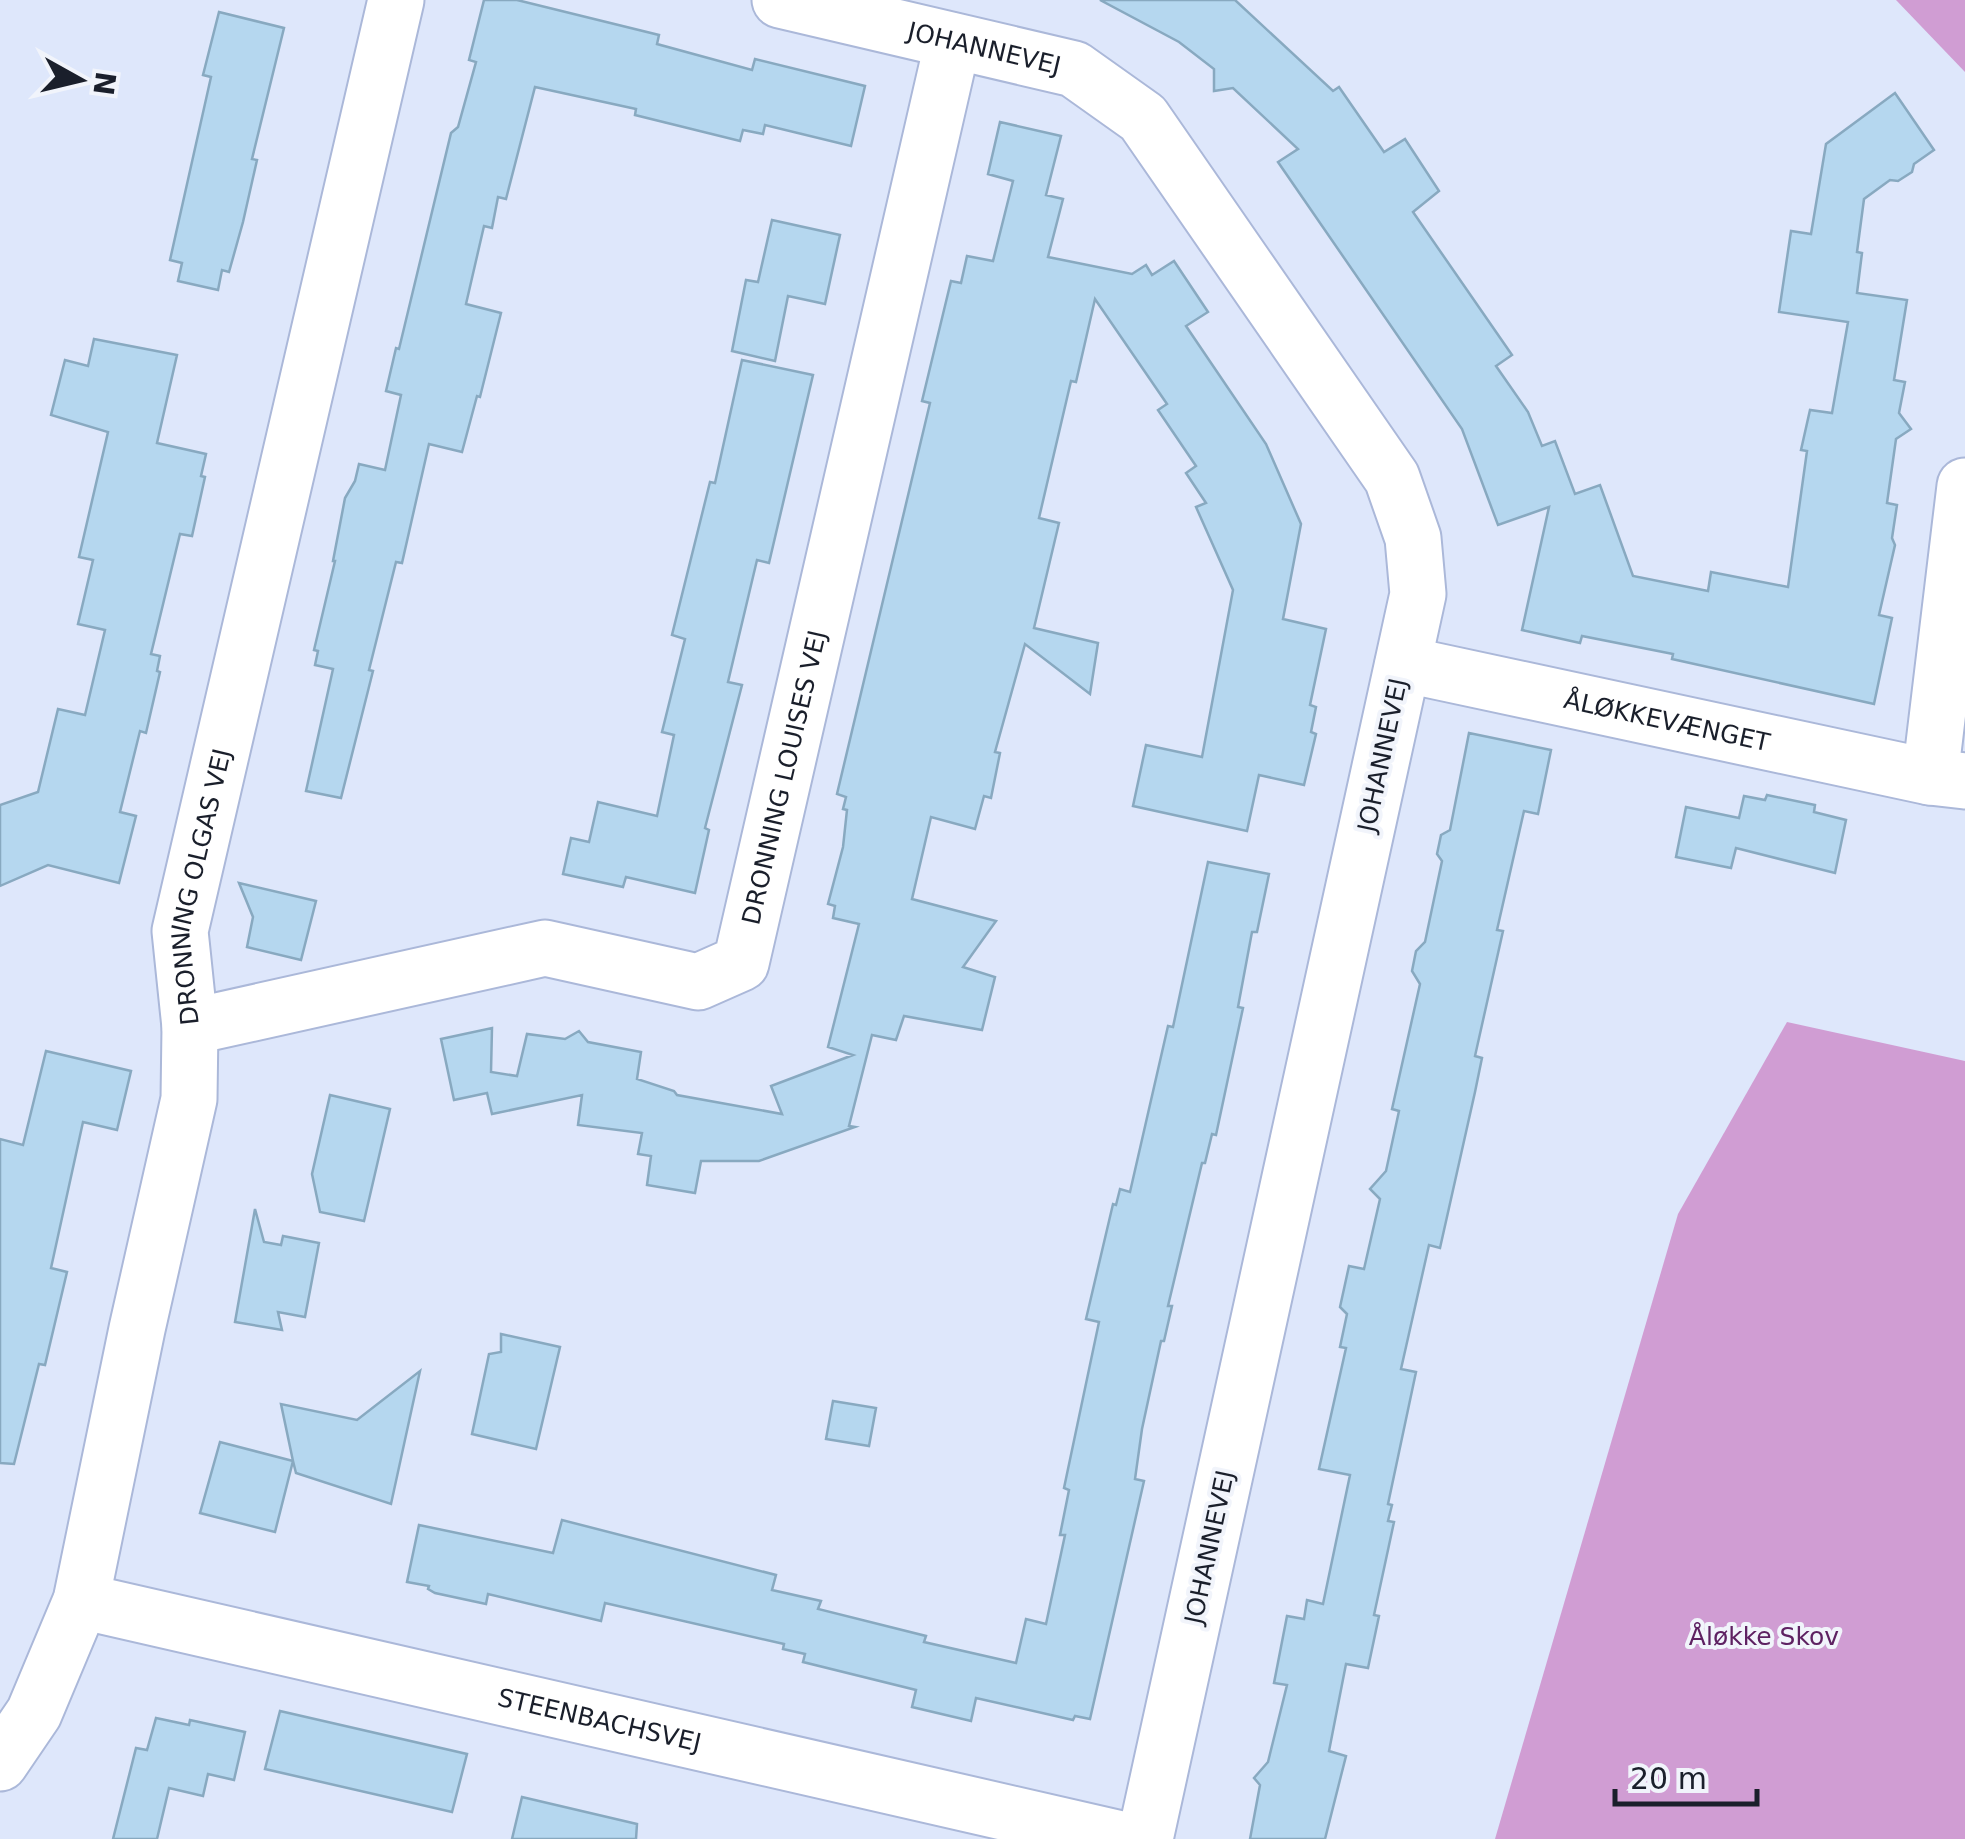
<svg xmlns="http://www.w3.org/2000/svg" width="1965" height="1839" viewBox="0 0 1965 1839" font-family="'DejaVu Sans',sans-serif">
<rect width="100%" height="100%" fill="#dee7fb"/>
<g fill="#d09dd3">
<polygon points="1896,0 1965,0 1965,72"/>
<polygon points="1787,1022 1965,1061 1965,1839 1495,1839 1678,1214"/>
</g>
<g fill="#b5d7ef" stroke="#88a9c0" stroke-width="2.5">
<polygon points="484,0 517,0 659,35 657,44 752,70 755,59 865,86 851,146 765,125 763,134 743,130 740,141 635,115 636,109 535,87 506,199 498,197 492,228 484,226 466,304 501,313 480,397 477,396 462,452 429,444 402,563 396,562 369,670 373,671 341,798 306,791 333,669 315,665 318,651 314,650 335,561 333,561 345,498 355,481 359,464 385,470 401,395 386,391 396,348 399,349 451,133 458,127 476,62 469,60"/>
<polygon points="1100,0 1235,0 1333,91 1339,87 1384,152 1405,139 1439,191 1413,212 1512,355 1496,366 1528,412 1542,446 1555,441 1575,494 1600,485 1633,576 1708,591 1711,572 1788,587 1807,451 1801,450 1810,410 1832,413 1848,322 1779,312 1791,231 1811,234 1826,144 1895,93 1934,150 1914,164 1912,172 1898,181 1890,180 1864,199 1857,252 1862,253 1857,293 1907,300 1894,380 1905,382 1899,413 1911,429 1896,439 1887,503 1897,505 1892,538 1895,545 1879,615 1892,618 1874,704 1672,659 1673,654 1582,636 1580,643 1522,630 1549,507 1498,525 1462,429 1278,162 1298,149 1233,88 1214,91 1214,69 1179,42"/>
<polygon points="219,12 284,28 252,159 257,160 243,222 229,272 222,270 218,290 178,281 182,263 170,260 211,77 203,75"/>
<polygon points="1000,122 1061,136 1046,195 1063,199 1048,257 1132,274 1146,265 1152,275 1174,261 1208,312 1186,326 1266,444 1301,524 1283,619 1326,629 1310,705 1316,707 1311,732 1316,734 1304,785 1259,775 1247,831 1133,806 1146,745 1202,757 1233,590 1196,507 1206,503 1186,473 1196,466 1158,410 1167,404 1095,299 1076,382 1071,381 1039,518 1059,523 1034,628 1098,643 1090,694 1025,644 995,752 1000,753 991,798 984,796 975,829 931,817 912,899 996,921 963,967 995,977 982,1030 904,1016 896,1040 872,1035 849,1126 855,1127 759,1161 701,1161 695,1193 647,1185 651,1156 638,1154 642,1133 578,1125 582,1095 492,1114 487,1093 454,1100 441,1039 492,1028 491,1072 517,1076 527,1034 565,1039 579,1031 588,1042 641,1052 637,1079 674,1091 677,1095 782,1114 771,1086 853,1055 828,1047 859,924 833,918 835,906 828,904 843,847 847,810 843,809 846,797 837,794 930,403 922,401 951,281 961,283 967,256 993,261 1013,181 988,174"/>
<polygon points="772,220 840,235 825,304 788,296 775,361 732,351 746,280 758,282"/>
<polygon points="94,339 177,355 157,443 206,454 201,476 205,477 192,536 180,534 151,654 160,656 157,671 160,672 146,733 140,731 120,812 136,816 119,883 48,865 0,886 0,805 38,792 58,709 85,715 105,630 78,624 93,560 79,557 108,432 51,415 65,360 88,366"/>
<polygon points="742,360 813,375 769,563 757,560 728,682 742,685 705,828 709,830 695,893 626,877 623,887 563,874 571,838 589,842 598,802 657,816 674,735 662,732 685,639 672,635 710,482 715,483"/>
<polygon points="1469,733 1551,750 1538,814 1524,811 1497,930 1503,931 1475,1056 1482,1058 1475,1092 1440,1248 1429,1245 1401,1369 1416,1372 1388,1504 1392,1505 1388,1521 1394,1522 1374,1615 1379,1616 1368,1668 1346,1664 1329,1751 1346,1756 1325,1839 1250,1839 1260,1785 1254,1778 1268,1762 1287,1685 1274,1683 1287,1616 1304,1619 1307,1600 1323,1604 1350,1475 1319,1469 1346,1348 1340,1347 1347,1314 1340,1307 1349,1266 1364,1269 1380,1199 1370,1189 1386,1171 1399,1111 1392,1109 1420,984 1412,971 1416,951 1425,942 1442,861 1437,854 1441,835 1450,830"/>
<polygon points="1767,795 1815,805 1814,812 1846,820 1835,873 1736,848 1731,868 1676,857 1686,807 1739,818 1744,796 1765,800"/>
<polygon points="1208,862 1269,874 1257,932 1252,932 1238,1007 1243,1008 1216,1135 1212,1134 1205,1163 1202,1163 1168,1306 1172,1306 1164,1341 1161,1341 1142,1429 1135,1479 1144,1481 1090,1719 1075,1716 1073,1720 976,1698 971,1721 912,1707 916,1690 803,1662 805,1654 783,1649 784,1644 605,1603 601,1621 488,1594 486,1604 435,1593 428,1589 429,1586 407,1582 419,1525 553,1553 562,1520 776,1575 772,1590 821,1601 818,1609 926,1636 924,1642 1016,1663 1026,1619 1046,1624 1065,1535 1060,1535 1069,1490 1064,1488 1099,1322 1086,1319 1113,1204 1116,1205 1120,1189 1130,1192 1168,1026 1173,1027"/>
<polygon points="239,883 316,901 301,960 247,947 253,917"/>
<polygon points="46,1051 131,1071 117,1130 83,1122 51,1268 67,1272 45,1365 39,1364 14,1464 0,1463 0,1139 23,1145"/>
<polygon points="330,1095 390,1109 364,1221 320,1212 312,1174"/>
<polygon points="255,1209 264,1242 281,1245 283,1236 319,1243 305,1317 278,1312 282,1330 235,1322"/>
<polygon points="501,1334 560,1347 536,1449 472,1434 489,1354 501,1352"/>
<polygon points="420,1371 391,1504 296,1473 293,1461 275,1532 200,1513 220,1442 293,1461 281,1404 357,1420"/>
<polygon points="833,1401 876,1408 869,1446 826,1439"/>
<polygon points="280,1711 467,1754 452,1812 265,1769"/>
<polygon points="156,1718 189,1725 190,1720 245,1732 234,1780 208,1774 203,1796 169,1788 157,1839 113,1839 136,1748 147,1750"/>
<polygon points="522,1797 637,1824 636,1839 512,1839"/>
</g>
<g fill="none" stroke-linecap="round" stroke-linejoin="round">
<defs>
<g id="minor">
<path id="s1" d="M780,0L1074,69L1143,118L1392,478L1413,538L1418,594L1145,1839"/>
<path id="s2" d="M1403,664L1930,777L1965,781"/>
<polyline points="1930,777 1965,486"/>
<path id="s3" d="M190,1027L545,948L698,982L741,963L953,41"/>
<path id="s4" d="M81,1601L1121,1839"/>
<path id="s5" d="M0,1763L34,1713L81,1601L137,1329L189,1099L190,1027L180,931L396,0"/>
</g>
</defs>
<use href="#minor" stroke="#abb8d9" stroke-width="59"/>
<use href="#minor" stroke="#fff" stroke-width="55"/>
</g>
<g text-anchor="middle" stroke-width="8" stroke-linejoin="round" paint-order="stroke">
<g font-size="25" fill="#1a1f2b" stroke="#f1f4fb">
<text dy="9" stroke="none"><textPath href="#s1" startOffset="210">JOHANNEVEJ</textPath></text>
<text dy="9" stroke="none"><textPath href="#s2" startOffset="270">ÅLØKKEVÆNGET</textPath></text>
<text transform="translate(1382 755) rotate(-78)" y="9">JOHANNEVEJ</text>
<text dy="9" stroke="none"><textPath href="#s3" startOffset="758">DRONNING LOUISES VEJ</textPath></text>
<text dy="9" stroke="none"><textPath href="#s5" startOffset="910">DRONNING OLGAS VEJ</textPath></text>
<text transform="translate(1209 1547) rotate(-78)" y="9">JOHANNEVEJ</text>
<text dy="9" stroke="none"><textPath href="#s4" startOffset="532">STEENBACHSVEJ</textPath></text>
</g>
<g font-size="25" fill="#5e2162" stroke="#f1f4fb">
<text x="1764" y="1645">Åløkke Skov</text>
</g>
</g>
<g transform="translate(80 80) rotate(98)" stroke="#f1f4fb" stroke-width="8" paint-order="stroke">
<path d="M0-8L18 38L0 25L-18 38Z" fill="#1a1f2b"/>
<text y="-15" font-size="28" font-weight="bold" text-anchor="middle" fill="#1a1f2b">N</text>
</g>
<path d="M1615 1789v15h142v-15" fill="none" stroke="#1a1f2b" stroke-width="5"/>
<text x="1630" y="1789" font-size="30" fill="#1a1f2b" stroke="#f1f4fb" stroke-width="8" paint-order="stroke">20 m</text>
</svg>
